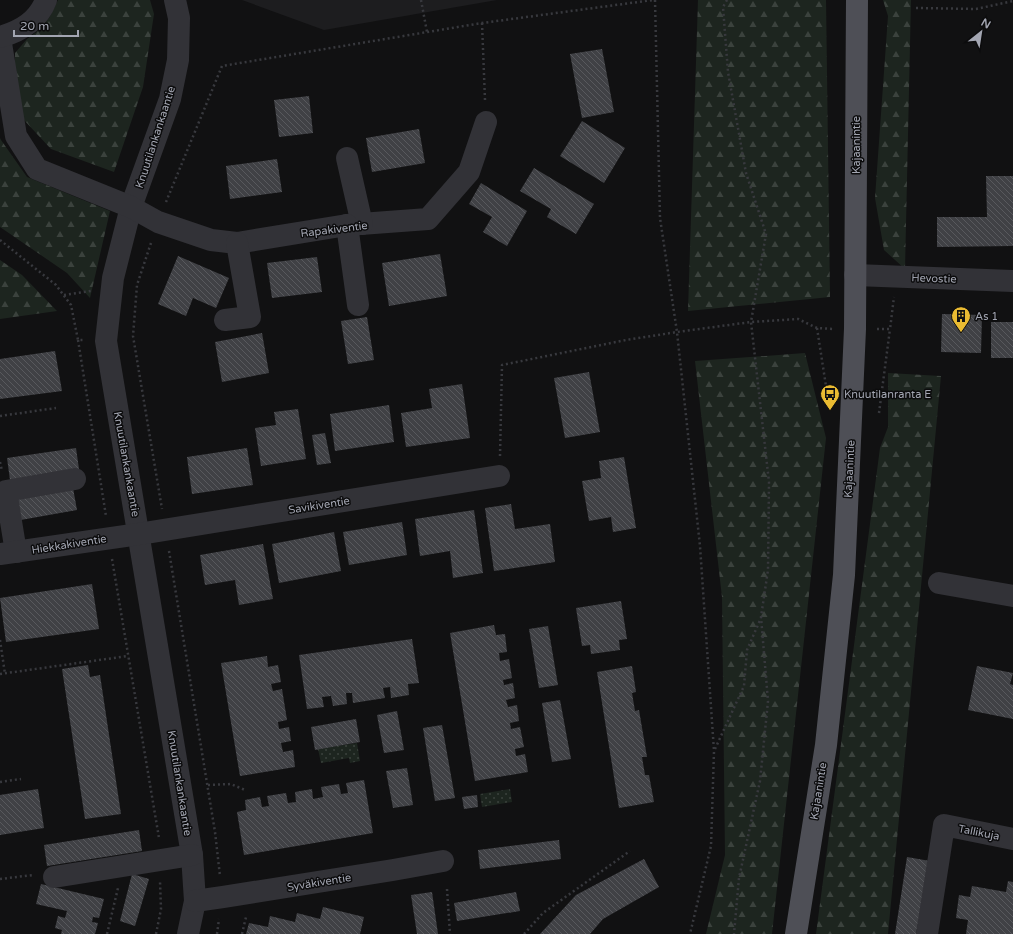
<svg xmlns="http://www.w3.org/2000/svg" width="1013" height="934" viewBox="0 0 1013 934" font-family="'Varela Round',sans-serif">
<defs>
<pattern id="forest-firs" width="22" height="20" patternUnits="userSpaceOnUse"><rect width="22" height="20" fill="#1d251f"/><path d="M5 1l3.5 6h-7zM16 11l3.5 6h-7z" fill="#3b423d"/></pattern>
<pattern id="park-dots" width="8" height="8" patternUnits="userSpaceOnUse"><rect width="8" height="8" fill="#1d251f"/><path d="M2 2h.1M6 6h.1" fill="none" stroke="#3b423d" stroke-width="1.8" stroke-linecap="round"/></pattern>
<pattern id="building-back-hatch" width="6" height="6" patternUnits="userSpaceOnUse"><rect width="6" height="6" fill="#404145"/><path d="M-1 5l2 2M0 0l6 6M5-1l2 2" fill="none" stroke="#58595d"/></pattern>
</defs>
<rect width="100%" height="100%" fill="#111112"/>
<polygon fill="#1d1d1f" points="242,0 497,0 324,30"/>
<g fill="url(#forest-firs)">
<polygon points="58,0 150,0 154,14 143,87 114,172 51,149 23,119 15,74 15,53 27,39 39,30 49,18"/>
<polygon points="698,0 826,0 830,297 688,311"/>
<polygon points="883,0 911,0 905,269 884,250 875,198 888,16"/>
<polygon points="0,138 1,140 27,177 110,211 90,298 67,273 0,227"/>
<polygon points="0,260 22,275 57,311 0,319"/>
<polygon points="805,353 826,438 772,934 706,934 725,855 722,597 695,361"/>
<polygon points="888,373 941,376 888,934 816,934 880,448 888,427"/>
</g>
<g fill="url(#park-dots)">
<polygon points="357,743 360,761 350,763 349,758 321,763 318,749"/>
<polygon points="510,789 512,802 482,807 480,794"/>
</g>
<g fill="url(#building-back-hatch)">
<polygon points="602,49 614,112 582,118 570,54"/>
<polygon points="309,96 313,133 279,137 274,100"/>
<polygon points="582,121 625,148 604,183 560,156"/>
<polygon points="419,129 425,163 372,172 366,138"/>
<polygon points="277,159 282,192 230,199 226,166"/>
<polygon points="534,168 594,204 576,234 547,217 551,209 520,191"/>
<polygon points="986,176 1013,176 1013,246 937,247 937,217 987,217"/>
<polygon points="481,183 527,211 507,246 483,232 492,217 469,204"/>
<polygon points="440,254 447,296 389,306 382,263"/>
<polygon points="178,256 229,278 216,308 193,298 186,316 158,304"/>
<polygon points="317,257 322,292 272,298 267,263"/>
<polygon points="942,314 982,315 981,353 941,352"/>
<polygon points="367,317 374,360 348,364 341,321"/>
<rect x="991" y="322" width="22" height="36"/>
<polygon points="262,333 269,373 222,382 215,342"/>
<polygon points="55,351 62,391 0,399 0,359"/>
<polygon points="589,372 600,432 565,438 554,378"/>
<polygon points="462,384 470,438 406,447 401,413 432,408 429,389"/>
<polygon points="389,405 394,442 335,451 330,414"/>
<polygon points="298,409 306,459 261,466 255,428 276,425 274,412"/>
<polygon points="325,433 331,463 317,465 312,435"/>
<polygon points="76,448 79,469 10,480 7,458"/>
<polygon points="247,448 253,485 192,494 187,457"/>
<polygon points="624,457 636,528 613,532 611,517 589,521 582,481 601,478 599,461"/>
<polygon points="73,488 77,510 15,521 11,499"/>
<polygon points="511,504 515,529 550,524 555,562 494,571 485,508"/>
<polygon points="474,510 483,573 453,578 450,551 420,556 415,519"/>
<polygon points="402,522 407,555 349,565 343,532"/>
<polygon points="334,532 341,571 279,583 272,544"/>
<polygon points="263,544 273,599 239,605 235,580 205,585 200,555"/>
<polygon points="92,584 99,629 6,642 0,598"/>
<polygon points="621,601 627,639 619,640 620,650 591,654 590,645 582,646 576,608"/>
<polygon points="494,625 496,635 505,634 507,652 499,653 500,661 509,659 512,678 503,680 504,685 513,683 515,698 506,700 508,707 517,705 519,721 510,723 511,729 520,727 524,747 515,749 516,756 525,754 528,772 475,781 450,633"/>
<polygon points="548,626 558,685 539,688 529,629"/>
<polygon points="412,639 419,683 408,684 409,695 391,698 390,687 383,688 385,698 353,703 352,693 346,693 347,704 333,706 331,696 322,697 324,707 307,709 299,655"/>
<polygon points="267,656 268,667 278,665 281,682 271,684 273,691 282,689 287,720 278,722 279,729 289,727 291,741 281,743 283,752 293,750 295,767 240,776 221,663"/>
<polygon points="88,665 90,677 100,675 121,814 85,819 62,669"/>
<polygon points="632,666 636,692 632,693 635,711 639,710 647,757 642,757 645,775 649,775 654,802 619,808 597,672"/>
<polygon points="977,666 1013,673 1010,684 1013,685 1013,719 968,710"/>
<polygon points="560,700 571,759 552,762 542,703"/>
<polygon points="397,711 404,750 384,753 377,715"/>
<polygon points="356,719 360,742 315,750 311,727"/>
<polygon points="442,725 455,798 435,801 423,728"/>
<polygon points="407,768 413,805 393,808 386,771"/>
<polygon points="364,780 373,833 244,855 237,812 246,810 245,800 260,797 262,807 269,806 267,796 286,793 288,803 296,802 295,792 312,789 313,799 323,797 321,787 339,784 341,794 348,793 346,783"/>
<polygon points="38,789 44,828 0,835 0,795"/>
<polygon points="477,795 478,807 464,809 462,797"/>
<polygon points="139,830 142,851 47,866 44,845"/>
<polygon points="559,840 561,859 480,869 478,850"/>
<polygon points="907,857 930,861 916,934 895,934"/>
<polygon points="644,859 659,887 603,919 590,934 540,934 576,895"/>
<polygon points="132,874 149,879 135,926 120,921"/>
<polygon points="1008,881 1013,882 1013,934 966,934 968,920 956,918 959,895 970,897 972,886 1006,892"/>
<polygon points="41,884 104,899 99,918 93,917 92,922 98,923 95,934 61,934 62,930 55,928 58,916 65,918 67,911 36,904"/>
<polygon points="432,892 438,934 417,934 411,895"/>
<polygon points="516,892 520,911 457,921 454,903"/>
<polygon points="323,907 364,917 360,934 246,934 249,923 268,927 270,916 295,922 297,913 320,919"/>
</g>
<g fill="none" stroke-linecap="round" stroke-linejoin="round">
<g stroke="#38393e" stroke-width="2.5" stroke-dasharray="2 3" stroke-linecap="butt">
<polyline points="421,0 427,32"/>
<polyline points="655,0 660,218 677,332 700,546 714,751 711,846 690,934"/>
<polyline points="727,0 723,7 728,72 746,173 766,234 751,322 769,482 768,570 761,617 768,701 760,781 739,878 734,934"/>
<polyline points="916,8 976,9 1013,1"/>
<polyline points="482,23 485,100"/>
<polyline points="166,202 222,66 482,23 653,0"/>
<polyline points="0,240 56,285 71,305 78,340 85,340"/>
<polyline points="151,243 137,285 133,336 162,509"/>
<polyline points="64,295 91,291"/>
<polyline points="817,328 828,399"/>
<polyline points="877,329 890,329 894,297"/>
<polyline points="78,340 106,516"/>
<polyline points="879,413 890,329"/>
<polyline points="0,416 56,408"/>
<polyline points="500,456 502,365 626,340 677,332 751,322 798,319 817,328 834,329"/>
<polyline points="0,462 2,471"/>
<polyline points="169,551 215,832 220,876"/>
<polyline points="112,559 159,838"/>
<polyline points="0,640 5,674"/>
<polyline points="0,674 128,656"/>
<polyline points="715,749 744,686 747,650 761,618"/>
<polyline points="0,782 21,779"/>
<polyline points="208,785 231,784 245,790"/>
<polyline points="0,879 33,875"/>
<polyline points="447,889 450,934"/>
<polyline points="107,934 118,888"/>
<polyline points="156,934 161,909 160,881"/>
<polyline points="217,934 219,919"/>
<polyline points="242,934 246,917 248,917"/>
<polyline points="524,934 543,913 630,851"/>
</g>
<g stroke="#323237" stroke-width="22">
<polyline points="175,0 179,18 178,60 170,99 131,207 113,278 106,341 192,855 195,901 188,934"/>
<polyline points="0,37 16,136 37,169 131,207 158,222 211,240 237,243 347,225 428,219 469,172 486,122"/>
<path d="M0,37C21,31 38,21 46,0"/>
<polyline points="347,158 362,224"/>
<polyline points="347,225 358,305"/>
<polyline points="855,275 1013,281"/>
<polyline points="225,320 250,317 237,243"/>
<polyline points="16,552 6,491 75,479"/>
<polyline points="0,554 139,534 499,476"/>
<polyline points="939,583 1013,596"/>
<polyline points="54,877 192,855"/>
<polyline points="195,901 223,897 393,870 443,861"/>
<polyline points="927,934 944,825 1013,839"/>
</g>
<polyline stroke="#4e4f56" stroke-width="22" points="796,934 826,745 844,575 855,329 857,0"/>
</g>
<defs>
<symbol id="building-pin" viewBox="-11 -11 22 30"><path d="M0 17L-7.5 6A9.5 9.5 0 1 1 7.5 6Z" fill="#eabb32" stroke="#0c0c0d"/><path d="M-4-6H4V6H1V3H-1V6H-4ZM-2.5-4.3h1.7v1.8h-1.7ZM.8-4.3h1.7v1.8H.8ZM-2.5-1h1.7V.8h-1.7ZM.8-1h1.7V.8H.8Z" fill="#111"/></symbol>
<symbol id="bus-pin" viewBox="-11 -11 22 30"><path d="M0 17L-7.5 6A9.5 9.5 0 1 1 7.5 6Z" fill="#eabb32" stroke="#0c0c0d"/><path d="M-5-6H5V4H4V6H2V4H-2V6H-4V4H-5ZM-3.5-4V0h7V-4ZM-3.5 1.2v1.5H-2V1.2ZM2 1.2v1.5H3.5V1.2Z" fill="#111"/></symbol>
</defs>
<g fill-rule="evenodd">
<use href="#building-pin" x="950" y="305" width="22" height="30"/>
<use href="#bus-pin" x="819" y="383" width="22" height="30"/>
</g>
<g text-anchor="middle" stroke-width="3" stroke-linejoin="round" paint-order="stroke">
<g font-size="11" fill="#a3a6b2" stroke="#0c0c0d">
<text transform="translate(155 137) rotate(-72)" y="4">Knuutilankankaantie</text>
<text transform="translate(856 145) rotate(-90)" y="4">Kajaanintie</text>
<text transform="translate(334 229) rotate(-7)" y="4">Rapakiventie</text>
<text transform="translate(934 278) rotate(2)" y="4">Hevostie</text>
<text transform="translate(127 464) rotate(80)" y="4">Knuutilankankaantie</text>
<text transform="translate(849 469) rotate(-87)" y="4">Kajaanintie</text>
<text transform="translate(319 505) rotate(-9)" y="4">Savikiventie</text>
<text transform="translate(69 544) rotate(-9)" y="4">Hiekkakiventie</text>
<text transform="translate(180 783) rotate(81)" y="4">Knuutilankankaantie</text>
<text transform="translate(818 791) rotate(-81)" y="4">Kajaanintie</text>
<text transform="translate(979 832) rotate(11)" y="4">Tallikuja</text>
<text transform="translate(319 882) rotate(-9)" y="4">Syväkiventie</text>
</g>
<g font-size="11" fill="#a3a6b2" stroke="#0c0c0d" text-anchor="start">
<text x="975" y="320">As 1</text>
<text x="844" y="398">Knuutilanranta E</text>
</g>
</g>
<g transform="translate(981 32) rotate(30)" stroke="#0c0c0d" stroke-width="3" paint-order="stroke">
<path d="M0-3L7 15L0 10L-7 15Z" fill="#a3a6b2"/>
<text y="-6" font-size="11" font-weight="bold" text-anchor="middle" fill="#a3a6b2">N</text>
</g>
<path d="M14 30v6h64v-6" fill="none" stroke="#a3a6b2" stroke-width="2"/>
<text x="20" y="30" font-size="12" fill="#a3a6b2" stroke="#0c0c0d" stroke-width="3" paint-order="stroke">20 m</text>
</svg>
